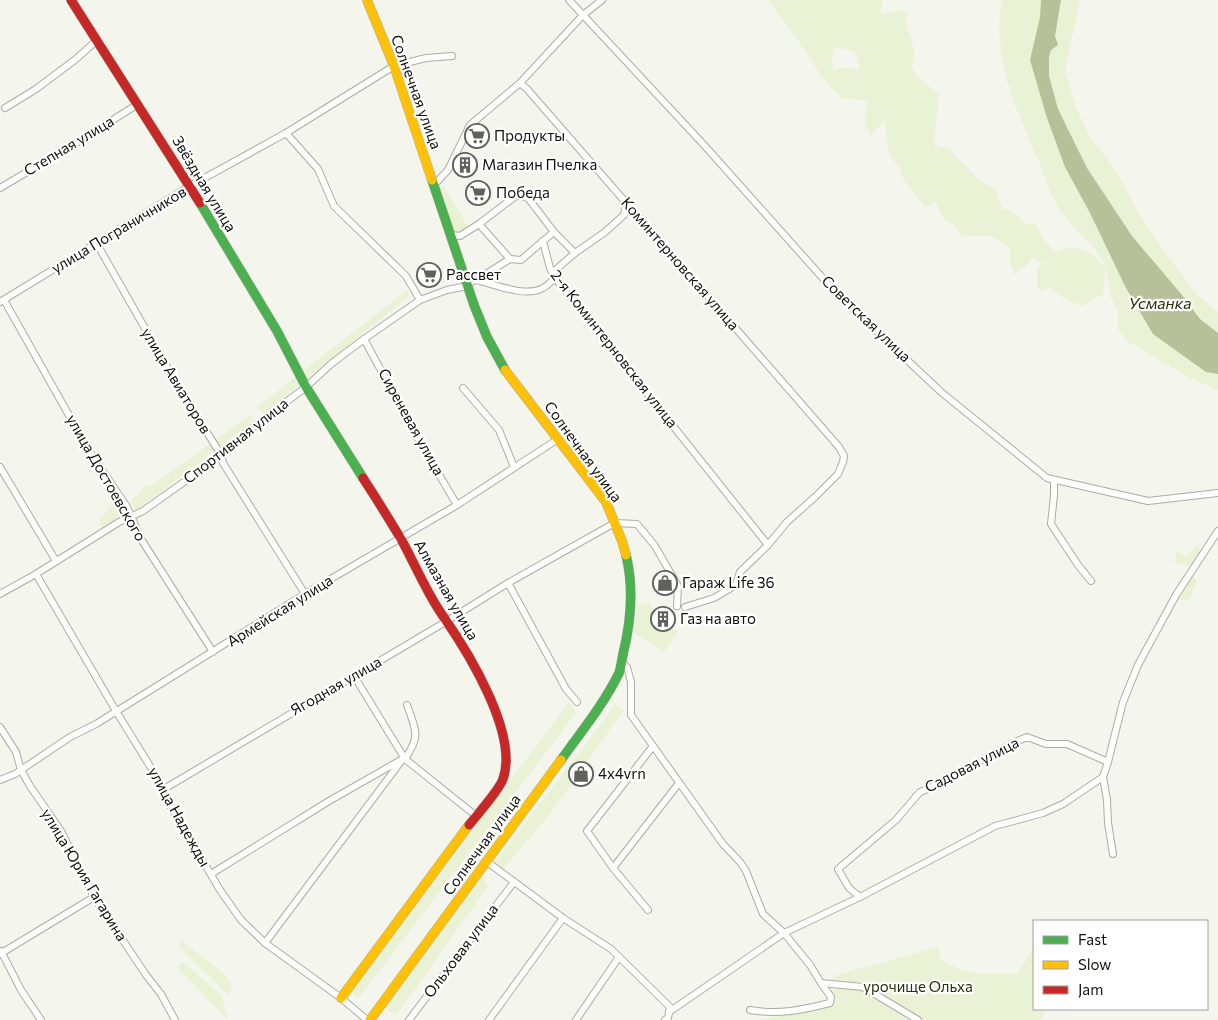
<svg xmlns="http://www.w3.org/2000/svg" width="1218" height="1020" viewBox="0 0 1218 1020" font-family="Commissioner,sans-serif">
<rect width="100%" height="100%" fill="#f4f6ee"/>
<g fill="#eaf2d6" fill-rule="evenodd">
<path d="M768,0H882L881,14L899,10L907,13L906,25L912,40L914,54L912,68L919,78L939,94L934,145L949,149L979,180L996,190L1003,209L1013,211L1025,224H1036L1043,238L1055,252L1072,246L1092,254L1106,269C1100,247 1075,232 1062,213C1050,196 1045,176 1037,157C1015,108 991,55 1002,0H1080L1066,65V75L1076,107L1089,135L1118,174L1141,217L1162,248L1197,295L1218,312V390L1190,378L1127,341L1118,329V311L1111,297L1106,269L1103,294L1083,306L1064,299L1053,289L1048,288L1043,292L1037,288V269L1042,262L1032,258L1027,265L1014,274L1010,262V248C989,232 988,235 962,237L956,226L944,220L936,203L925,207L903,179L899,166C885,157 887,134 885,119L871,136L865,123L867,101L842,98L826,83L799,42ZM835,47L855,51L860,69L842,68L833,71L832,56Z"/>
<polygon points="443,185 468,227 463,231 454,233 439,189"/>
<polygon points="407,290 409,296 263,414 257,407"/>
<polygon points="251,414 254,421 137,510 130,502 145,486 151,486"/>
<polygon points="117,499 123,499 129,518 108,536 99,521"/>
<polygon points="1197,545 1202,552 1192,567 1184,564 1176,565 1175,561 1176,551 1187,556"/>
<polygon points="1193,576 1197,581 1189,600 1179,600 1178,594"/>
<polygon points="649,602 660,624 678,631 664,652 632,632 638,605"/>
<polygon points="569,702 576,713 358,999 351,993"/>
<polygon points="615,705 624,710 550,814 500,873 493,865"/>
<polygon points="481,875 488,886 396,1016 385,1008"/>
<polygon points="182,941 227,976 232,988 228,995 178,945"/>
<polygon points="1034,945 1034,1009 1049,1009 1040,1020 760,1020 834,1005 833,976 938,947 942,961 960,969 980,974 1017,974"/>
<polygon points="183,962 221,995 228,1020 177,967"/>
</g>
<polygon fill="#b6c199" points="1041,0 1061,0 1055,36 1058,45 1051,50 1049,57 1049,76 1058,109 1087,168 1132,236 1182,295 1200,319 1218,333 1218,374 1206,372 1153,334 1126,288 1089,211 1065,167 1047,118 1030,60 1040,17"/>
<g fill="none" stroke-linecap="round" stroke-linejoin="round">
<defs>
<g id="street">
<polyline points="569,0 704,145 836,293 941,392 1047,478 1148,501 1218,493"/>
<polyline points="520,83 527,89 839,447 844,456 843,462 838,474 816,496 787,522 768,545 740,572 736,585 714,598 685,607"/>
<polyline points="5,108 36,89 76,59 96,41"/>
<polyline points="286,133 318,169 334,206 406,276 420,300"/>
<polyline points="434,185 448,170 470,125 520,83 583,15 602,0"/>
<polyline points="0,188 78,142 138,104"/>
<polyline points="479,224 510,259"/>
<polyline points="554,232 575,253"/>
<polyline points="452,235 460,236 479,224 517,195 528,198 554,232 543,241 550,268 555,278 768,545"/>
<polyline points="97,244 180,390 220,453 223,463 305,594"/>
<polyline points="552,273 575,253 605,232 624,215 626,202"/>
<polyline points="476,280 510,259 521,260 543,241"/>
<polyline points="4,300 88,449 127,507 141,539 213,652"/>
<polyline points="0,302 190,186 286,133 394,66 426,58 452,56"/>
<polyline points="364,339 418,439 457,505"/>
<polyline points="463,388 499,430 514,467"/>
<polyline points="0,467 56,561"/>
<polyline points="1054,481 1054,495 1051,524 1078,565 1091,581"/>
<polyline points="36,574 116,711 164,789 165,797 220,890 241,920 265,943 341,998 367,1020"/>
<polyline points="508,583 566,689 577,702"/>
<path d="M0,594L36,574L119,522L143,511L198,472L262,420L306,387L331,364L364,339L420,300L447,290L468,286L472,281L476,280C495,284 525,298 543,288C547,286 551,282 555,278"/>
<polyline points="622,663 627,667 631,682 631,715 723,844 740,862 746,871 763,914 784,933 810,965 821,983 863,987 918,1020"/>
<path d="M354,676L405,759C421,735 416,731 407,705"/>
<polyline points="0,727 16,752 21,770 30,786 61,831 94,897 146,975 161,994 175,1020"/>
<polyline points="0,780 15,774 70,737 96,724 305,594 457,505 558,439"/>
<polyline points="164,789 447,621 508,583 611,525 615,523 637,524 655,546 678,586 677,606"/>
<polyline points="1113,854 1108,823 1107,800 1103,777 1108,762 1123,702 1138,665 1176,595 1218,531"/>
<polyline points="486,861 563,918 611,949 670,1007 668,1018 665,1020"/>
<polyline points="613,868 679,783"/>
<polyline points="211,874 329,801 401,760"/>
<polyline points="860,897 995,826 1043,813 1063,804 1103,777"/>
<polyline points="648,910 613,868 587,831 653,746"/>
<polyline points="265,943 402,760 405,759 475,815"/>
<polyline points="1,951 21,990 41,1020"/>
<polyline points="0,954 94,897"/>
<path d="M750,1010C780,1015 801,1010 830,1003L831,997L821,983"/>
<polyline points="669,1012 784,933 860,897 849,888 838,869 896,820 920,792 930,788 1015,742 1027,737 1046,744 1067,744 1108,762"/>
<polyline points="409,1020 514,882"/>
<polyline points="489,1020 563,918"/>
<polyline points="576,1020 619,957"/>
</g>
<g id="fast">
<polyline points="432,180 474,305 487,337 505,370"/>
<polyline points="200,203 277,331 306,387 363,478"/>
<path d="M561,760C581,732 604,704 619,673C621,667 622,660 623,654C631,622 634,588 626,555"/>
</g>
<g id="slow">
<polyline points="367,0 394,66 432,180"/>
<polyline points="505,370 606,502 622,541 626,555"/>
<polyline points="341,998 469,825"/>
<polyline points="370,1020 561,760"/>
</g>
<g id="jam">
<polyline points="71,0 200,203"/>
<path d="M363,478C376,498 389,519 401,539C415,564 427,594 443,616C468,652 519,734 503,779C500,789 477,815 469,825"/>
</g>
</defs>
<use href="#street" stroke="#abada6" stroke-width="8"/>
<use href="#fast" stroke="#abada6" stroke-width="10"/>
<use href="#slow" stroke="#abada6" stroke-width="10"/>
<use href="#jam" stroke="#abada6" stroke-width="10"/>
<use href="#street" stroke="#fdfefc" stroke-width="6"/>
<use href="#fast" stroke="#4caf50" stroke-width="9"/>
<use href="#slow" stroke="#ffc107" stroke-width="9"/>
<use href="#jam" stroke="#c62828" stroke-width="9"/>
</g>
<defs>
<symbol id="supermarket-ring" viewBox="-11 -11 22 22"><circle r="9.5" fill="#fff" stroke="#60615b" stroke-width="1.5"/><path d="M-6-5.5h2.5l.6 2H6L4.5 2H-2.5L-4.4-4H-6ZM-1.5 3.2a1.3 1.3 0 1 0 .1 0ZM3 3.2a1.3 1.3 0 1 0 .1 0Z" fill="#60615b"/></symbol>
<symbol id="building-ring" viewBox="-11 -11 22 22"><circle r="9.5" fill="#fff" stroke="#60615b" stroke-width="1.5"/><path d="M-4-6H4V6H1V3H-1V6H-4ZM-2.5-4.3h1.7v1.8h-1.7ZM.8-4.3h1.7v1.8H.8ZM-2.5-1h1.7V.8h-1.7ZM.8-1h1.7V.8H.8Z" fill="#60615b"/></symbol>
<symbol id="shop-ring" viewBox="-11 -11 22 22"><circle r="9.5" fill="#fff" stroke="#60615b" stroke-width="1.5"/><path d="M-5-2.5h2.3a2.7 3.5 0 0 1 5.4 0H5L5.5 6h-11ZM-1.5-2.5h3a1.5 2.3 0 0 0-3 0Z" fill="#60615b"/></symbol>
</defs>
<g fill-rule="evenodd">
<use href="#supermarket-ring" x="463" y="122" width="28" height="28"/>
<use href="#building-ring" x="451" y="151" width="28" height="28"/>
<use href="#supermarket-ring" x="464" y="179" width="28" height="28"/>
<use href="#supermarket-ring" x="415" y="261" width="28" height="28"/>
<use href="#shop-ring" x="651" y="569" width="28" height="28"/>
<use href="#building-ring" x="649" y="605" width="28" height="28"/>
<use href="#shop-ring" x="567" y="760" width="28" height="28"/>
</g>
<g text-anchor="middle" stroke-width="4.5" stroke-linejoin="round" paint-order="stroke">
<g font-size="15" fill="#10110c" stroke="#fff">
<text transform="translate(416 92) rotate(70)" y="5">Солнечная улица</text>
<text transform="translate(69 146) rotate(-31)" y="5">Степная улица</text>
<text transform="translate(204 184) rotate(59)" y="5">Звёздная улица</text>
<text transform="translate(119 230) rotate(-31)" y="5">улица Пограничников</text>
<text transform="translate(680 264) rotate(49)" y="5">Коминтерновская улица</text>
<text transform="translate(866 319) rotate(44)" y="5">Советская улица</text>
<text transform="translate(614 349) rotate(52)" y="5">2-я Коминтерновская улица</text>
<text transform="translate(176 381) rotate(59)" y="5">улица Авиаторов</text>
<text transform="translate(411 422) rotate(61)" y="5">Сиреневая улица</text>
<text transform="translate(236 441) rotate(-38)" y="5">Спортивная улица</text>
<text transform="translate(583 452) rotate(54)" y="5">Солнечная улица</text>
<text transform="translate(106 478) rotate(60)" y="5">улица Достоевского</text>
<text transform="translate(446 590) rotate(60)" y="5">Алмазная улица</text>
<text transform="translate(280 611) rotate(-32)" y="5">Армейская улица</text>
<text transform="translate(336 686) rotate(-30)" y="5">Ягодная улица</text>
<text transform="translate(972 765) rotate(-27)" y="5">Садовая улица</text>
<text transform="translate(179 817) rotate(61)" y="5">улица Надежды</text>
<text transform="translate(482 845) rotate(-54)" y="5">Солнечная улица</text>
<text transform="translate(84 875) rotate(59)" y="5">улица Юрия Гагарина</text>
<text transform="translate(461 951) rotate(-53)" y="5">Ольховая улица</text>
</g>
<g font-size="15" fill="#10110c" stroke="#fff" text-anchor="start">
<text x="494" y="141">Продукты</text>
<text x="482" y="170">Магазин Пчелка</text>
<text x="496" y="198">Победа</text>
<text x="446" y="280">Рассвет</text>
<text x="682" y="588">Гараж Life 36</text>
<text x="680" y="624">Газ на авто</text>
<text x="598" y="779">4x4vrn</text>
</g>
<g font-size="15" fill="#273006" stroke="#fff">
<text x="918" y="992">урочище Ольха</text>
</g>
<g font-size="16" font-style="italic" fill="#273006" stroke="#fff">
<text x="1160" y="309">Усманка</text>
</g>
</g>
<rect x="1033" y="920" width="175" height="90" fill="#ffffff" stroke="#9fa09e"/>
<rect x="1043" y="936" width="25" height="8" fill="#4caf50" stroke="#9fa09e"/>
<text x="1078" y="945" font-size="15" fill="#10110c">Fast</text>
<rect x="1043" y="961" width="25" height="8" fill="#ffc107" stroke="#9fa09e"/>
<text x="1078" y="970" font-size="15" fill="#10110c">Slow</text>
<rect x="1043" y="986" width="25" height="8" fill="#c62828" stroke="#9fa09e"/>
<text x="1078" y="995" font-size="15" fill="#10110c">Jam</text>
</svg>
